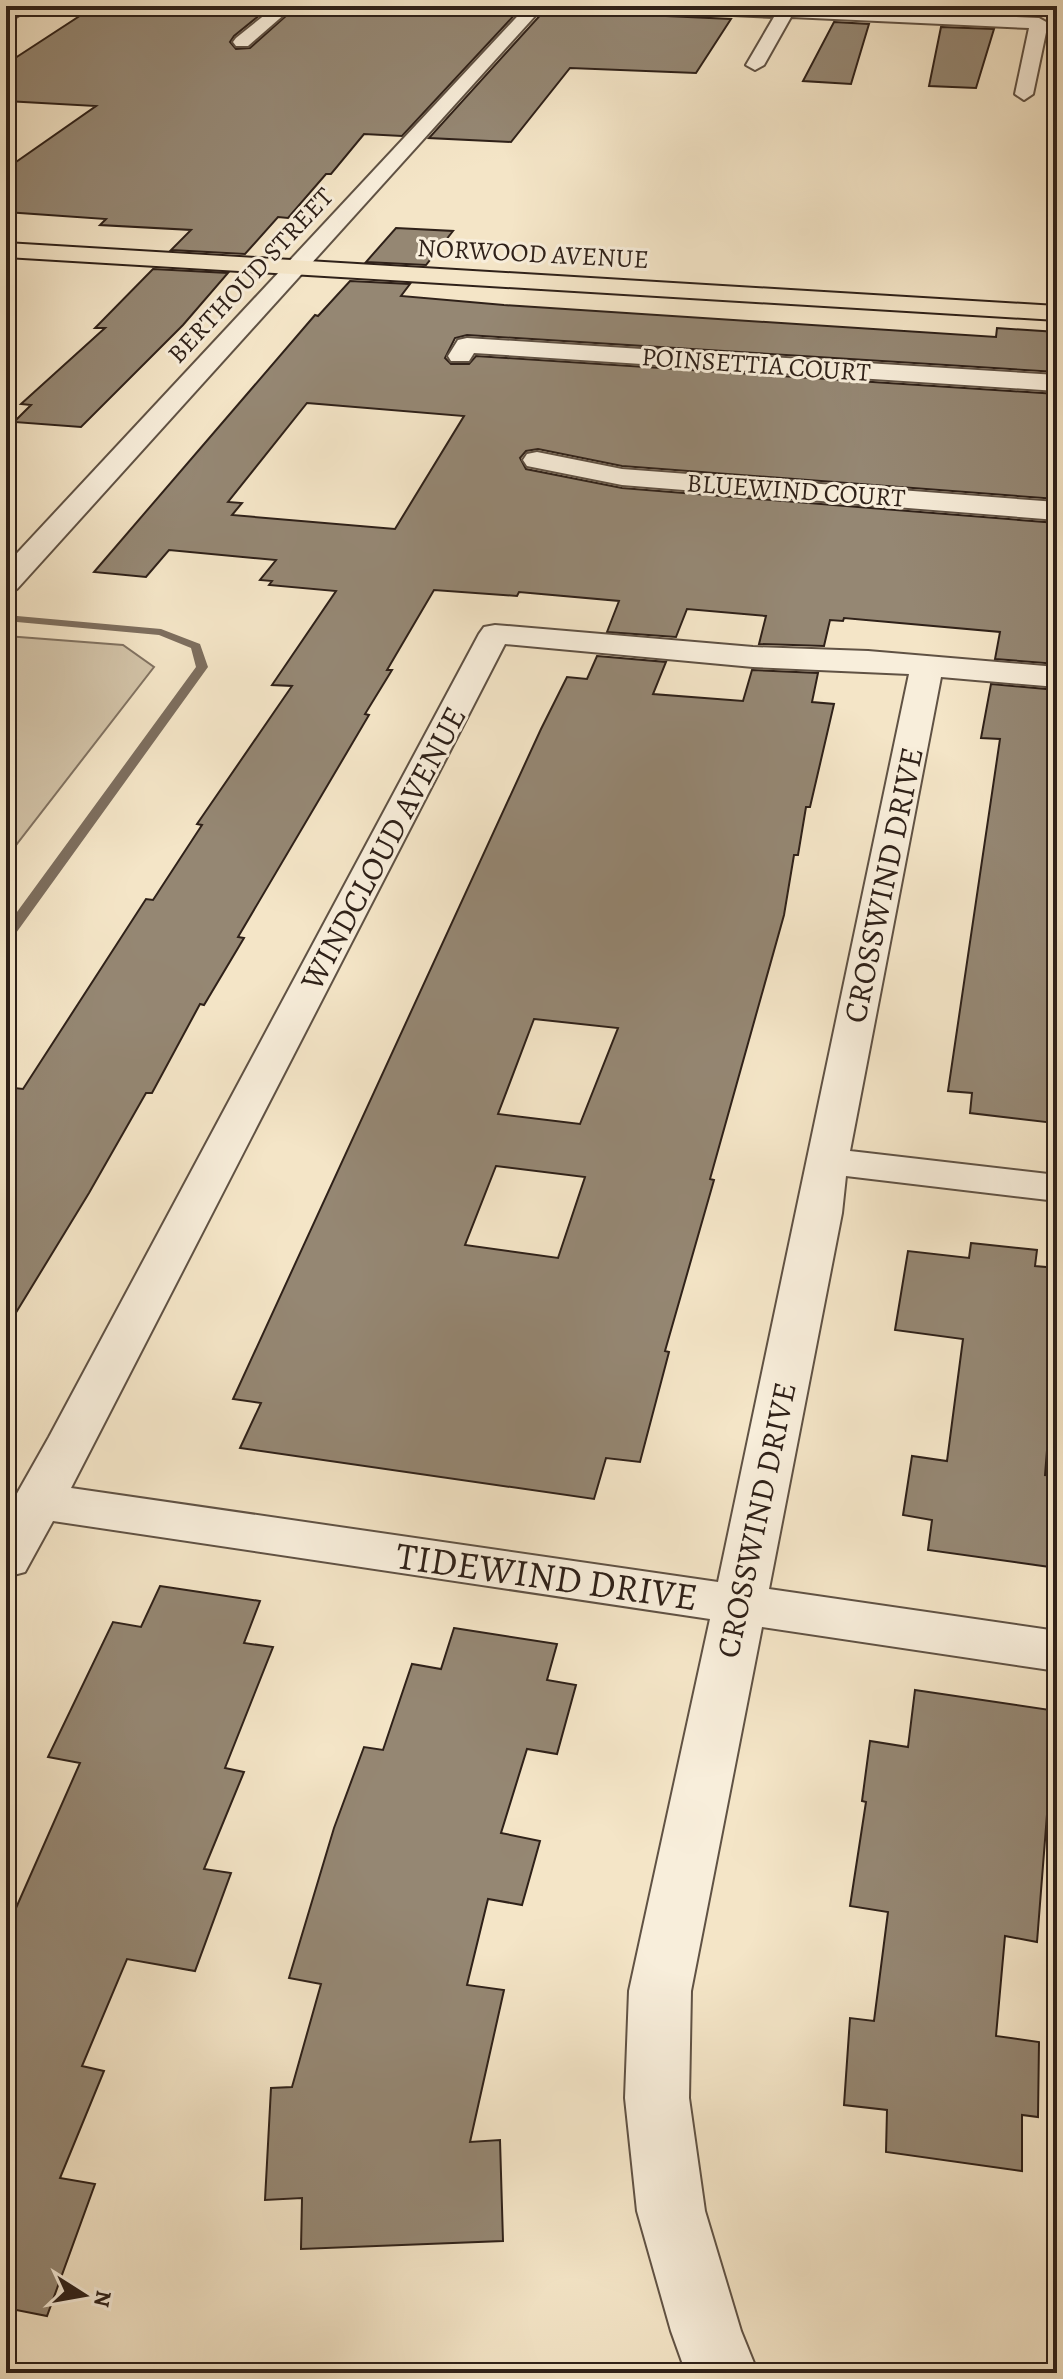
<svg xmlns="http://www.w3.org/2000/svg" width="1063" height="2379" viewBox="0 0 1063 2379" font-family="Alegreya,serif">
<rect width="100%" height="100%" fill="#f4e5c7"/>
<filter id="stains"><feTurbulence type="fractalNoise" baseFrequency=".0025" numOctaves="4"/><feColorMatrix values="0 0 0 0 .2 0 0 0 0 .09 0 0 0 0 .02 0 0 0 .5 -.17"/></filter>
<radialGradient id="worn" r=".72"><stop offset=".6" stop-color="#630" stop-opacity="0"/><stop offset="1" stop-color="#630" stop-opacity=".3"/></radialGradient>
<polygon fill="#d3c4a9" stroke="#817261" stroke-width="2" points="6,636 123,645 154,667 6,858"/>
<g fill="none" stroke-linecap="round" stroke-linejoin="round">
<polygon fill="#7d6e5e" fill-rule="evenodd" points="6,615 161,629 200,644 208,667 11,940 6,941 6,927 196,667 191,648 159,635 6,621"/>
</g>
<g fill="#958773" stroke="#2f2119" stroke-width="2" fill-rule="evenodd">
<polygon points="95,6 271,6 234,36 230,42 236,49 250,48 297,6 520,9 402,136 364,134 331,174 326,174 288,218 278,217 245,254 171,250 191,230 100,225 106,219 6,212 6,169 96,106 6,101 6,64"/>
<polygon points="945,6 1000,6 998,13 944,11"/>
<polygon points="544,11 579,12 731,19 696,73 570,68 511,142 429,138"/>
<polygon points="834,22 869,24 851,84 803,81"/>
<polygon points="941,27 994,29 976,88 929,86"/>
<polygon points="396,228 453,231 426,265 366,262"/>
<polygon points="153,269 228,273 183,325 81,427 14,422 31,405 21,404 105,328 95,328"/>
<path d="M350,281L410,284L401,296L504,305L996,337L997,328L1057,332V372L467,335L455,338L445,358L451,364H469L476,356L1057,394V499L622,466L538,449L526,451L520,458L526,469L622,488L1057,523V664L995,659L1000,632L844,618L843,621L830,620L824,646L759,644L766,616L687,609L676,637L607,632L619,601L519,592L517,596L434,590L387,670H392L365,714L369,715L238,937L244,938L204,1005L200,1004L152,1093H146L89,1193L6,1329V1087L23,1089L146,899L153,900L202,825L197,824L292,686L272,685L336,591L269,585L272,581L260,580L276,560L169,550L146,577L94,572L315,315L318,316ZM307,403L464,416L395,529L232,515L242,503L228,502Z"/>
<path d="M597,656L666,662L653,694L743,701L752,670L818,673L812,702L834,704L810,807H806L798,855H794L784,915L710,1179L714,1180L665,1351L669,1352L640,1462L606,1458L594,1499L240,1448L261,1403L233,1399L541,729L567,677L587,679ZM534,1019L618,1028L580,1124L498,1114ZM496,1166L585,1177L558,1258L465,1245Z"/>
<polygon points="991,684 1057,690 1057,1088 1054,1123 970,1113 972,1093 948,1091 1000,739 981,738"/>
<polygon points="971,1243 1037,1250 1035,1266 1057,1268 1057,1327 1045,1475 1057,1476 1057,1568 928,1550 932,1520 903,1515 912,1456 947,1461 963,1339 895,1330 908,1251 969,1258"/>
<polygon points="160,1586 260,1601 244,1643 273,1647 225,1768 244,1772 204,1869 231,1873 195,1971 127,1959 82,2066 104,2071 60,2178 95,2184 47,2316 6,2308 6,1906 16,1908 80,1763 48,1757 113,1622 141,1627"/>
<polygon points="454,1628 557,1644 547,1680 576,1685 557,1754 527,1749 501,1833 540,1841 522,1905 488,1899 467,1985 504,1990 470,2142 500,2140 503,2241 301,2249 302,2198 265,2200 271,2088 292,2087 321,1984 289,1978 334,1828 364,1747 383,1750 412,1664 441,1669"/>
<polygon points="915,1690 1057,1711 1057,1791 1049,1789 1037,1942 1005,1936 996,2036 1039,2042 1038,2117 1022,2115 1022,2171 886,2152 887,2110 844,2105 850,2018 874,2021 888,1912 850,1906 866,1802 862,1801 870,1741 908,1747"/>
</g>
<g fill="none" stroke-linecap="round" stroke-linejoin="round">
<defs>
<g id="minor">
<polygon points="14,6 34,6 6,23 6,11"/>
<polygon points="276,6 294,6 248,46 236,46 233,42 236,38"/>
<polygon points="527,6 544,6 17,589 6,592 6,565"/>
<polygon points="641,6 766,6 1039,18 1048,23 1033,94 1024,100 1015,94 1029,28 791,17 764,65 755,70 746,65 774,17 649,11"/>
<polygon points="467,338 1057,375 1057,391 474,353 469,361 451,361 448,356 458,340"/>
<polygon points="537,452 622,469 1057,502 1057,520 622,485 527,466 523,460 527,454"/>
<path d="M495,625L753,647L868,651L1057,667V687L941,677L850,1151L1057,1175V1201L846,1176L842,1213L769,1589L1057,1631V1671L762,1627L691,1991L689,2098L705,2211L741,2331L758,2373H686L671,2331L637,2211L625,2098L629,1991L710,1619L53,1521L25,1572L6,1577V1513L49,1437L479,634L484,627ZM505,644L753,667L909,674L718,1582L71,1488Z"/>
</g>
<polygon id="major" points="6,243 1057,306 1057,320 6,257"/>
</defs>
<use href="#minor" stroke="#605244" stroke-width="4"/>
<use href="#major" stroke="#2f2119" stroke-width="4"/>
<use href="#minor" fill="#f8eedb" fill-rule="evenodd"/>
<use href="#major" fill="#f4e5c7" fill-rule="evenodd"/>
</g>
<g text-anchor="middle" stroke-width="6" stroke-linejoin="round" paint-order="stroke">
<g font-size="26" fill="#2f2119" stroke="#f8eedb">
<text transform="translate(533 253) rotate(3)" y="9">NORWOOD AVENUE</text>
<text transform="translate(250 275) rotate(-47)" y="9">BERTHOUD STREET</text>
<text transform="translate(756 364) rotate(4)" y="9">POINSETTIA COURT</text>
<text transform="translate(796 490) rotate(4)" y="9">BLUEWIND COURT</text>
</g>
<g font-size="32" fill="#2f2119" stroke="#f8eedb">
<text transform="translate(383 848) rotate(-62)" y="11">WINDCLOUD AVENUE</text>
<text transform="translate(883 885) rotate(-78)" y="11">CROSSWIND DRIVE</text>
<text transform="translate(756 1520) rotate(-78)" y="11">CROSSWIND DRIVE</text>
</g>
<g font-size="38" fill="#2f2119" stroke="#f8eedb">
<text transform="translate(547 1576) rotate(8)" y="13">TIDEWIND DRIVE</text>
</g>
</g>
<rect width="1063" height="2379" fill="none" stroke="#f4e5c7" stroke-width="32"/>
<rect x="8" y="8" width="1047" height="2363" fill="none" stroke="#2f2119" stroke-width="4"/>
<rect x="16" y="16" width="1031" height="2347" fill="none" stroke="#2f2119" stroke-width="2"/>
<g transform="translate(84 2295) rotate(101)" stroke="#f8eedb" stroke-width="6" paint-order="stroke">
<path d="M0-6L14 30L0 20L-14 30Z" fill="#2f2119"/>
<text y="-12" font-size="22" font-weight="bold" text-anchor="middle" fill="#2f2119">N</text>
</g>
<rect width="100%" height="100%" filter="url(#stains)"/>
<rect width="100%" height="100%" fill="url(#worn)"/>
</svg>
